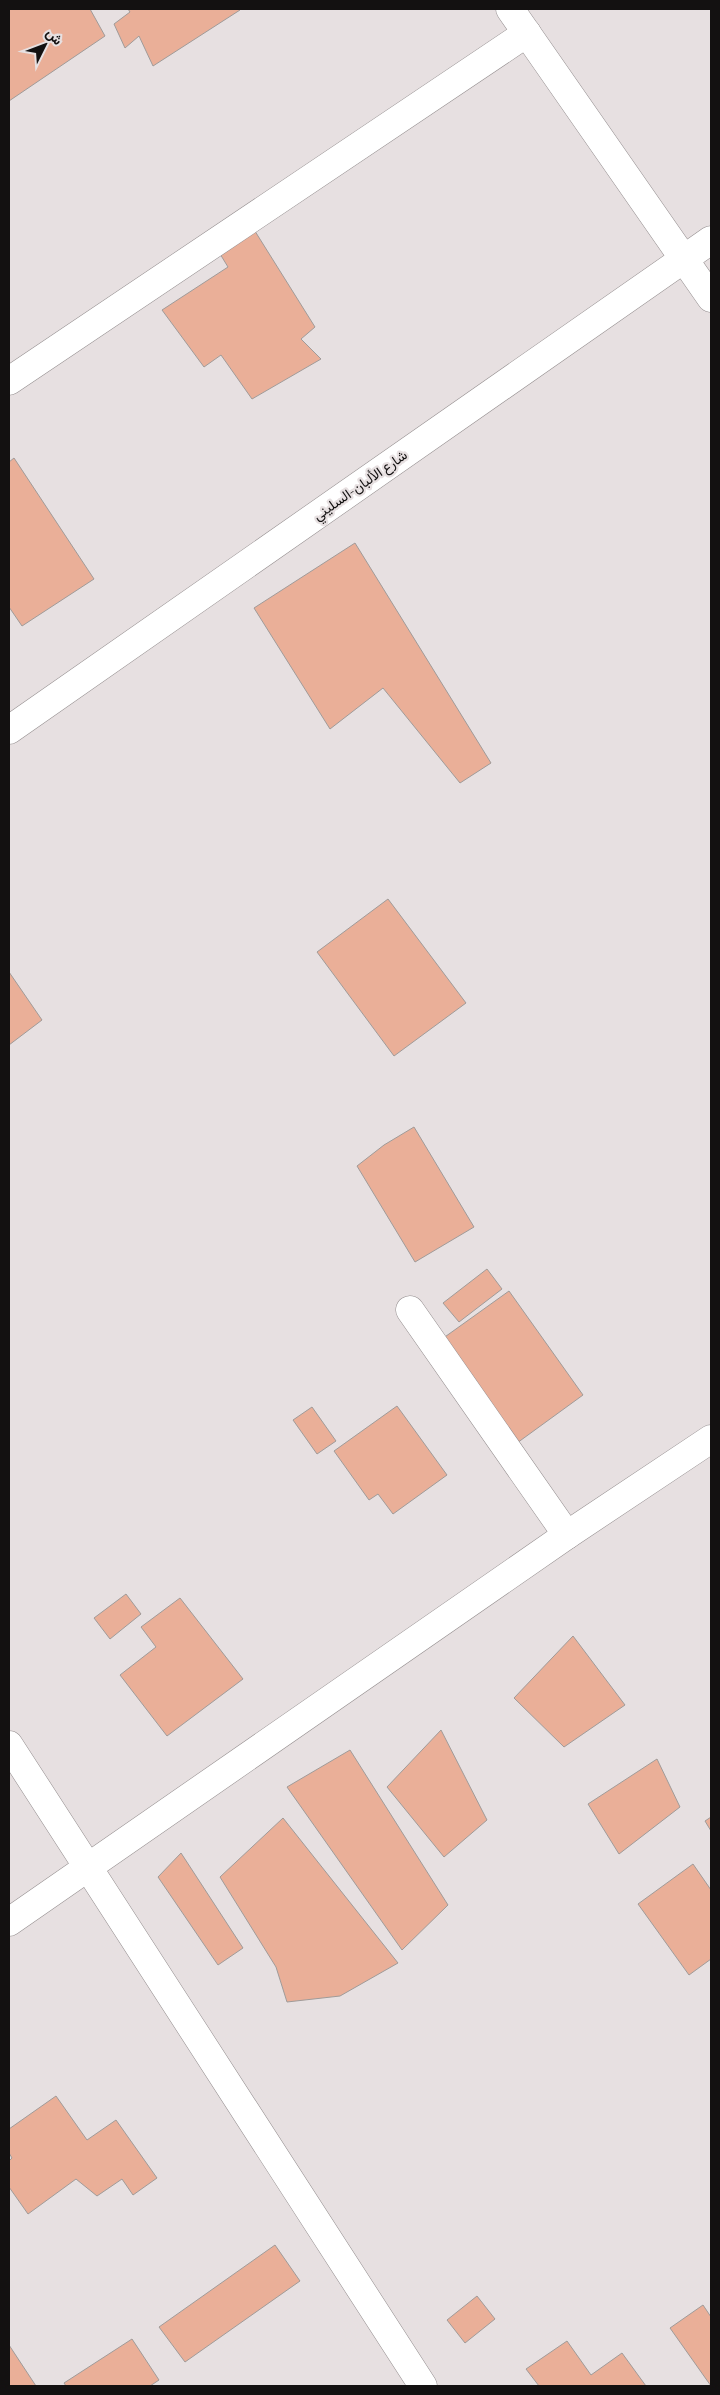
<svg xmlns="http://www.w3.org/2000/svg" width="720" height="2395" viewBox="0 0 720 2395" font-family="'Sofia Sans Condensed',Vazirmatn,sans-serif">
<rect width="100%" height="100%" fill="#e7e0e1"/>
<g fill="#eaaf98" stroke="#a09b99">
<polygon points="9,9 90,9 105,36 9,101"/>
<polygon points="128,9 239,9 240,10 153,66 139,36 125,48 114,24 130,12"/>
<polygon points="248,220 315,327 301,339 321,359 252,399 221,355 204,367 162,310 228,267 214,244"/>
<polygon points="14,458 94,579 22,626 9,607 9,462"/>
<polygon points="355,543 491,763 460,783 383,688 330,729 254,608"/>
<polygon points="388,899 466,1003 394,1056 317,952"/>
<polygon points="9,972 42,1020 9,1045"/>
<polygon points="414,1127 474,1227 415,1262 357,1166 384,1145"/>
<polygon points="487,1269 502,1289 459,1322 443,1303"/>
<polygon points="509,1291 583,1395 517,1443 442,1339"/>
<polygon points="397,1406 447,1475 393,1514 378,1494 369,1500 334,1451"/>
<polygon points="312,1407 336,1441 317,1454 293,1420"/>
<polygon points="126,1594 141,1614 110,1639 94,1618"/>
<polygon points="180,1598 243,1679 167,1736 120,1675 156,1647 141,1627"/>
<polygon points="573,1636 625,1705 564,1747 514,1698"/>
<polygon points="441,1730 487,1820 444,1857 387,1787"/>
<polygon points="350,1750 448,1905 402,1950 287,1787"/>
<polygon points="657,1759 680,1807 619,1854 588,1804"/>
<polygon points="711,1817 711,1831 705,1821"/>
<polygon points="283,1818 398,1963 340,1996 287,2002 276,1967 220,1877"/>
<polygon points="181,1853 243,1948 218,1965 158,1877"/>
<polygon points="693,1864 711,1890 711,1959 689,1975 638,1904"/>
<polygon points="56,2096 87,2140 116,2120 157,2178 133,2195 122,2179 97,2196 76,2179 28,2214 9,2187 9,2161 12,2158 9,2153 9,2129"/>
<polygon points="275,2245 300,2281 185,2362 159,2327"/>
<polygon points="477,2296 495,2319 465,2343 447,2320"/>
<polygon points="703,2305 711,2317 711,2386 670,2328"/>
<polygon points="132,2339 159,2380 150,2386 66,2386 64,2383"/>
<polygon points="567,2341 591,2375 622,2353 646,2386 539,2386 526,2369"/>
<polygon points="9,2345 36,2386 9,2386"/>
</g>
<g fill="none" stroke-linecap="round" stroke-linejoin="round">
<defs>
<g id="minor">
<polyline points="510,9 711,298"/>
<polyline points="9,381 527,33"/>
<polyline points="410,1310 567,1535"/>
<polyline points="9,1745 423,2386"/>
<polyline points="9,1922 567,1535 711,1439"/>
</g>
<polyline id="tertiary" points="9,730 711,240"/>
</defs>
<use href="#minor" stroke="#948e8f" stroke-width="29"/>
<use href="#tertiary" stroke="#948e8f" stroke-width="29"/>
<use href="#minor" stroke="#fff" stroke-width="28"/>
<use href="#tertiary" stroke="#fff" stroke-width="28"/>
</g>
<g text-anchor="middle" stroke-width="4.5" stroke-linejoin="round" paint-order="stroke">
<g font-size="14" fill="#131111" stroke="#e7e0e1">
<text transform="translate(360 485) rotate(-35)" y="5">شارع الألبان-السليني</text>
</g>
</g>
<rect width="720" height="2395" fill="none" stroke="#131111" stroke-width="20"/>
<g transform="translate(45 45) rotate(48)" stroke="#e7e0e1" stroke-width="4" paint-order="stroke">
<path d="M0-4L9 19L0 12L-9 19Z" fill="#131111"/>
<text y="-8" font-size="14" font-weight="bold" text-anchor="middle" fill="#131111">ش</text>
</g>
</svg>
